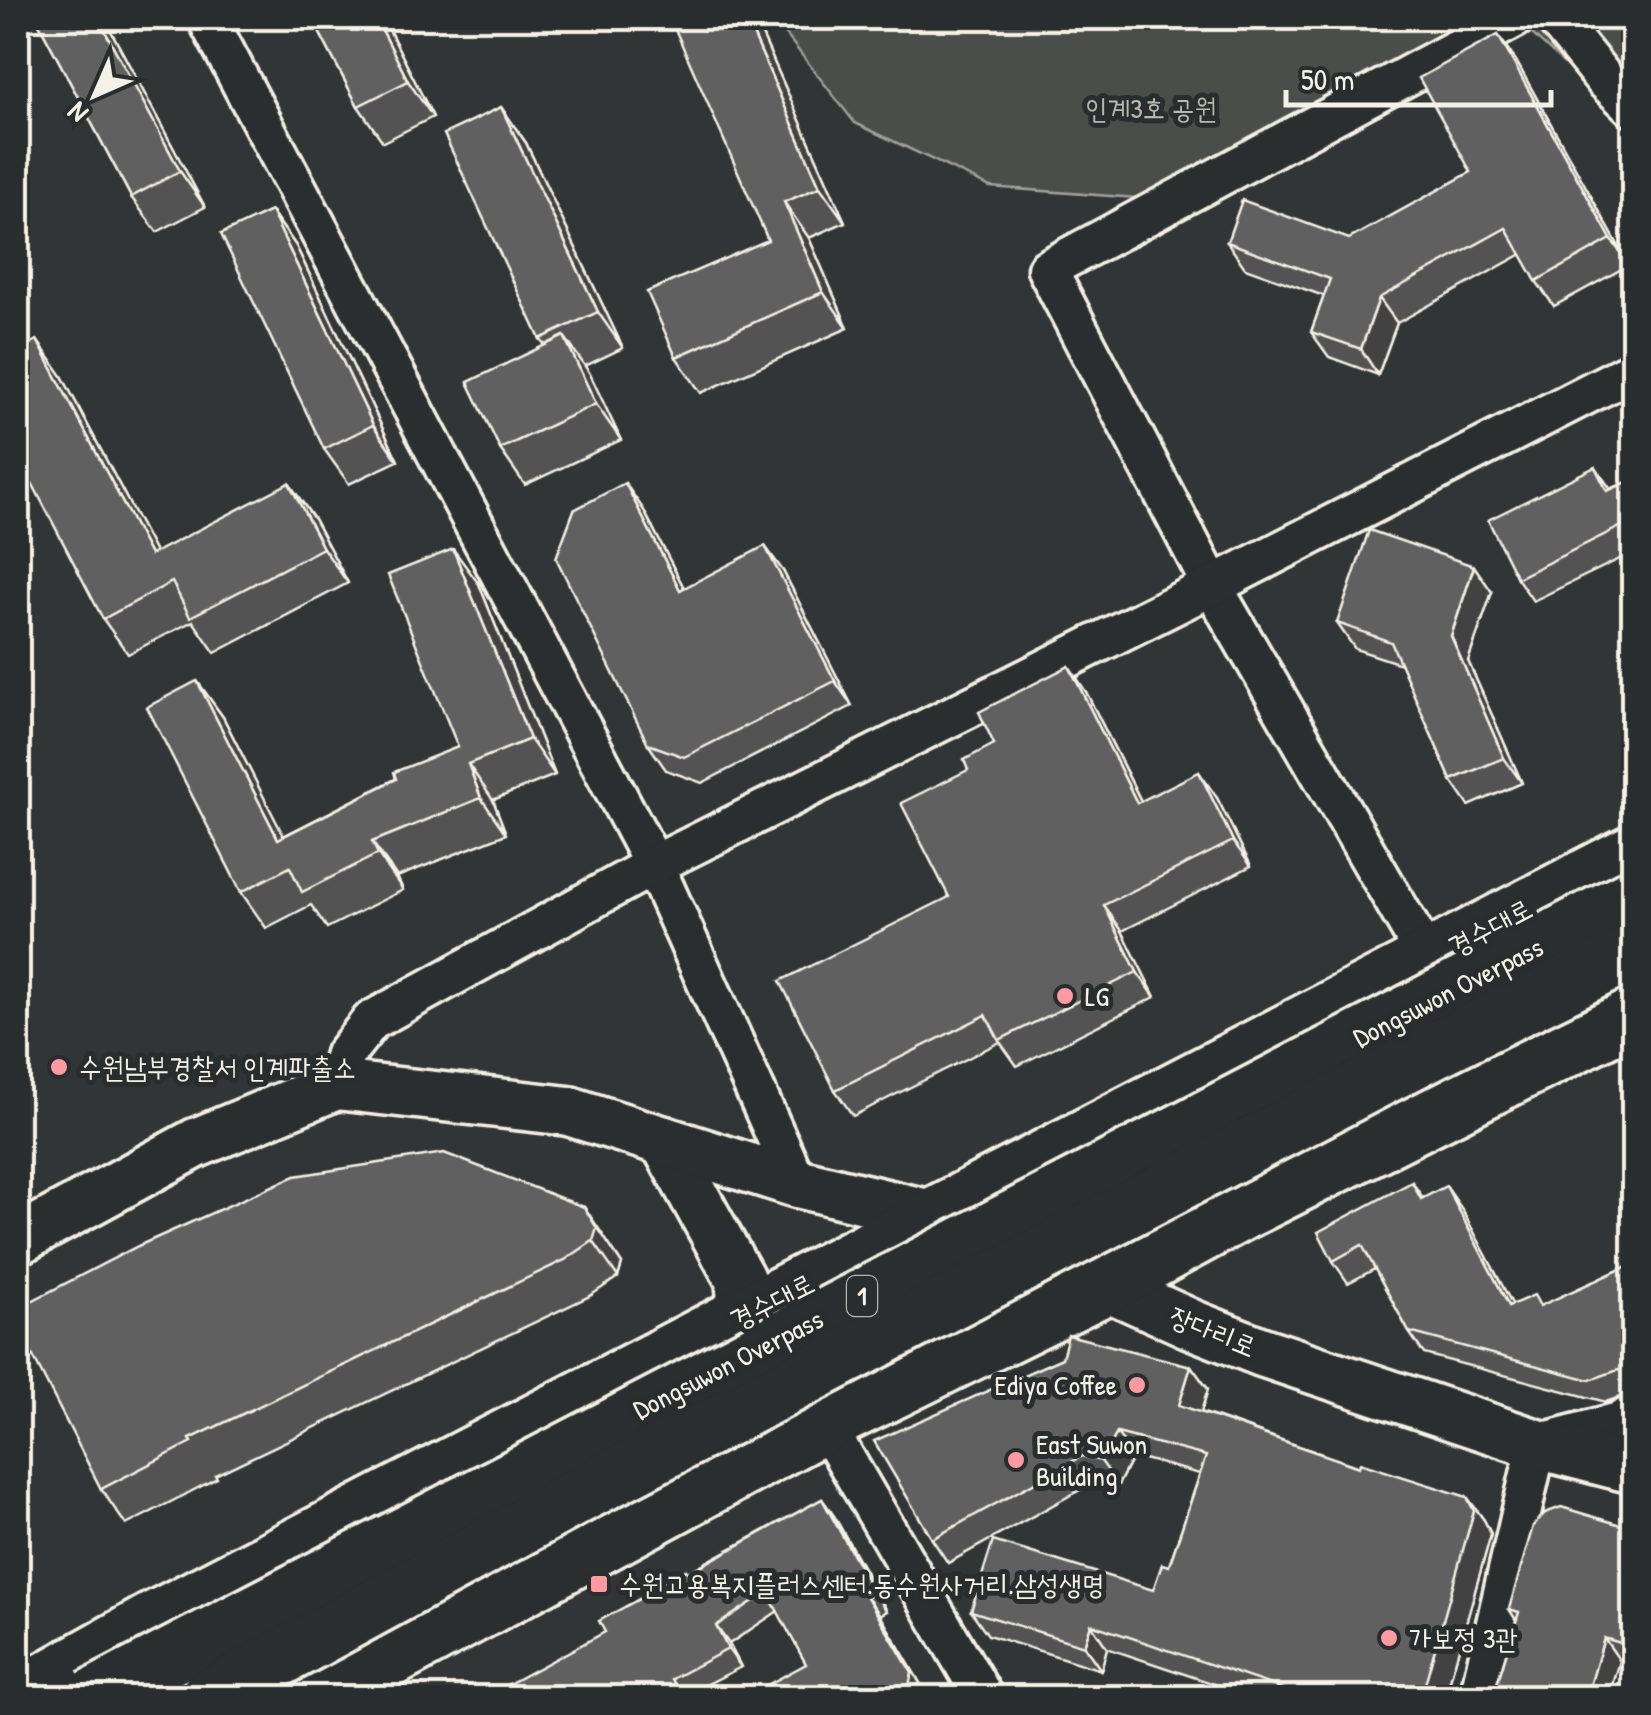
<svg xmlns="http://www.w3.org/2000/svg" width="1651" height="1715" viewBox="0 0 1651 1715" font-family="'Patrick Hand','Poor Story',sans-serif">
<rect width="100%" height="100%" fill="#323535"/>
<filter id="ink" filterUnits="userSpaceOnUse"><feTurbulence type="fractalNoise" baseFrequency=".01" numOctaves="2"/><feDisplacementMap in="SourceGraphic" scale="20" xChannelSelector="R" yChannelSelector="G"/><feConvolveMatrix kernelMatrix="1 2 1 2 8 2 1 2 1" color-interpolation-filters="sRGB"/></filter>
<g filter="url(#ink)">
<polygon fill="#4b4d4c" stroke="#a09f9a" stroke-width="2.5" points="773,18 1633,18 1633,128 1515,18 1190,202 990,187 855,123"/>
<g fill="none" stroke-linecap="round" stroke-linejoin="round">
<defs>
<g id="minor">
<polyline points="207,18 654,865 797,1183"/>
<polyline points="1555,18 1605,80 1634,108"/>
<polyline points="1428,959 1212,586 1047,269 1515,18"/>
<polyline points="336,1085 345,1054 371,1021 654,865 1212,586 1634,370"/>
<polyline points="825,1424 984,1698"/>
<polyline points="1479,1698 1537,1444 1619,1422 1634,1414"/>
</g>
<g id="tertiary">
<polyline points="664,1141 740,1279 742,1300 732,1322"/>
<polyline points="18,1240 196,1143 336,1085 569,1111 797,1183 936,1216 955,1224"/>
<polyline points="1082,1275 1191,1324 1262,1352 1537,1444 1634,1469"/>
</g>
<g id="primary">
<polyline points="18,1696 150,1622 1634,852"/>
<polyline points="319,1698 825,1424 1108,1285 1242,1212 1634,1015"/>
</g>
</defs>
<use href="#minor" stroke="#f4f1e8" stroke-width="45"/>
<use href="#tertiary" stroke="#f4f1e8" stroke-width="55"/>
<use href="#primary" stroke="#f4f1e8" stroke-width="62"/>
<use href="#minor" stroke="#2a2d2e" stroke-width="38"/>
<use href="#tertiary" stroke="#2a2d2e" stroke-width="48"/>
<use href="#primary" stroke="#2a2d2e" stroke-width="55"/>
<defs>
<g id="primary-bridge">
<polyline points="91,1698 1634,896"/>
<polyline points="207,1698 585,1492 1430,1052 1634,951"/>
</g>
</defs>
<use href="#primary-bridge" stroke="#f4f1e8" stroke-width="62" stroke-linecap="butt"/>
<use href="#primary-bridge" stroke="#2a2d2e" stroke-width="55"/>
</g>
<g fill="#525352" stroke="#f4f1e8" stroke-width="2.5">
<polygon points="36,18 104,18 205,207 157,232 131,197"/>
<polygon points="312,18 383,18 433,117 383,142 358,106"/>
<polygon points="676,18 752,18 759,28 845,222 809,238 848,328 701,393 676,357 768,240"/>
<polygon points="1516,61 1629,265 1554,306 1536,281 1522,254 1397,323 1378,375 1329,357 1311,332 1324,296 1245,268 1227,242 1349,239 1471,172"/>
<polygon points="501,107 526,143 623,348 585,366 621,440 525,485 500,449 545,345 540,339"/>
<polygon points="271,211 296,246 398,461 349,484 324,449"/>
<polygon points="62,376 155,553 314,519 348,583 215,653 193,621 128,654 103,619"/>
<polygon points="1634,479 1634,552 1533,601 1517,578 1610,489"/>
<polygon points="643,509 684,588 783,571 852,706 702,783 666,770 648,744"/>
<polygon points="479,584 555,775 493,800 506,834 397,877 403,890 327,928 311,905 266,928 241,892 197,681 223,717 283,836 458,747"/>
<polygon points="1492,592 1468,661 1522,783 1469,806 1451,780 1401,664 1355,649 1337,623"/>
<polygon points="1086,692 1141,801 1217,798 1251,866 1122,931 1155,997 1017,1066 1000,1042 853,1116 835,1090 949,897 968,770 994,744"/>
<polygon points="1412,1182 1423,1198 1461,1208 1512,1305 1542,1306 1634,1263 1634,1392 1606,1402 1424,1354 1409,1332 1375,1269 1348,1283 1333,1261"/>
<polygon points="584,1207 622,1264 618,1277 590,1296 215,1475 217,1478 126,1525 101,1489"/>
<polygon points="1191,1366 1208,1389 1201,1412 1359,1467 1467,1497 1484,1520 1491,1534 1445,1698 1256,1698 1107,1648 1101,1670 988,1635 971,1611 1153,1590 1169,1566 1200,1474 1133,1456 1118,1485 1098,1480 948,1563 932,1539"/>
<polygon points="822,1499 834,1516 887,1611 880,1615 924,1690 922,1698 757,1698 806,1664 778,1611 729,1644 741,1667 684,1696 605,1632 688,1572"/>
<polygon points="1634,1529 1634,1665 1620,1661 1609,1698 1497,1698 1494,1694 1516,1620 1509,1609"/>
</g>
<g fill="#424342" stroke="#f4f1e8" stroke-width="2.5">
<polygon points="98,18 104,18 205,207 180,171"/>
<polygon points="376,18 383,18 433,117 408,81"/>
<polygon points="746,18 752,18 759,28 845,222 820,187"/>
<polygon points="1498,35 1516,61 1629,265 1611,239"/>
<polygon points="501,107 526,143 623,348 598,312"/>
<polygon points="784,202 809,238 848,328 823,292"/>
<polygon points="271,211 296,246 398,461 373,425"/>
<polygon points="1379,298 1397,323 1378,375 1361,349"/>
<polygon points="564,336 589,372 621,440 596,404"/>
<polygon points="37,340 62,376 171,583 150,555"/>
<polygon points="1595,467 1612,491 1607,491"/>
<polygon points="289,483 314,519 348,583 323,548"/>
<polygon points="625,483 643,509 698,615 680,590"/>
<polygon points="765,546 783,571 852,706 835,681"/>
<polygon points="453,549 479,584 555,775 530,739"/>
<polygon points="1474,566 1492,592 1468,661 1522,783 1504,758 1451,636"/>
<polygon points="1069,666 1086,692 1155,829 1137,803"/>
<polygon points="197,681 223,717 303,874 278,839"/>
<polygon points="468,764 493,800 506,834 481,798"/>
<polygon points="1199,772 1217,798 1251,866 1233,841"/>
<polygon points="372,842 397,877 403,890 378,854"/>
<polygon points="1104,905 1122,931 1155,997 1137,972"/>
<polygon points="1446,1186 1461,1208 1525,1328 1509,1306"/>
<polygon points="584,1207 622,1264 618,1277 593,1241"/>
<polygon points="1191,1366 1208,1389 1196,1428 1179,1405"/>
<polygon points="1117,1433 1133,1456 1118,1485 1101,1461"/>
<polygon points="1467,1497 1484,1520 1491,1534 1445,1698 1421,1698"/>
<polygon points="822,1499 834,1516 887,1611 874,1593"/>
<polygon points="867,1597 880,1615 924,1690 922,1698 906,1698"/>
<polygon points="1091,1624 1107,1648 1101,1670 1084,1646"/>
<polygon points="716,1626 729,1644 741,1667 728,1649"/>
<polygon points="1604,1638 1620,1661 1609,1698 1588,1698 1587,1696"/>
</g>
<g fill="#5f605f" stroke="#f4f1e8" stroke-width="2.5">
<polygon points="36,18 98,18 180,171 131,197"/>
<polygon points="312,18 376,18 408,81 358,106"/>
<polygon points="676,18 746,18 820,187 784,202 823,292 676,357 647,292 768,240 671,20"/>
<polygon points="1498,35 1611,239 1536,281 1506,228 1379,298 1361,349 1311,332 1330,279 1227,242 1242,200 1349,239 1471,172 1419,78"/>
<polygon points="501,107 598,312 540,339 444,134"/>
<polygon points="271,211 373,425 324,449 221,234"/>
<polygon points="564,336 596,404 500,449 468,382"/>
<polygon points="37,340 150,555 289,483 323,548 190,617 172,582 103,619 18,456 18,350"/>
<polygon points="1595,467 1607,491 1634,479 1634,520 1517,578 1488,520"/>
<polygon points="625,483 680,590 765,546 835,681 684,757 648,744 556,558 574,510"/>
<polygon points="1369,530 1474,566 1451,636 1504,758 1451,780 1391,642 1337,623"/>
<polygon points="453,549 530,739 468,764 481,798 372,842 378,854 302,892 290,867 241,892 147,707 197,681 278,839 396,779 394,772 458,747 388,575"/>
<polygon points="1069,666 1137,803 1199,772 1233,841 1104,905 1137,972 999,1040 986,1015 835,1090 780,981 949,897 901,803 968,770 964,760 994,744 979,712"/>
<polygon points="444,1153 584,1207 597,1228 593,1241 565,1260 190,1439 192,1442 101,1489 18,1327 18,1308 138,1246 295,1176"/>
<polygon points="1412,1182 1421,1199 1446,1186 1509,1306 1534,1295 1540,1306 1634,1263 1634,1369 1628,1372 1618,1370 1590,1380 1409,1332 1362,1245 1333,1261 1318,1232"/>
<polygon points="1068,1335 1191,1366 1179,1405 1359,1467 1360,1463 1467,1497 1474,1511 1421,1698 1287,1698 1289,1691 1091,1624 1084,1646 971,1611 993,1541 1153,1590 1162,1564 1169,1566 1206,1456 1117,1433 1101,1461 1082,1456 932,1539 874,1441 1062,1358"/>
<polygon points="822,1499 874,1593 867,1597 912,1673 906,1698 757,1698 763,1694 760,1689 806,1664 767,1592 716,1626 728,1649 672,1679 682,1698 483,1698 605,1632 599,1621 650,1593 649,1590 686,1570 688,1573"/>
<polygon points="1561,1507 1634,1529 1634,1647 1604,1638 1587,1696 1592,1698 1506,1698 1494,1694 1519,1612 1509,1609 1533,1526 1545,1513"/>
</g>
</g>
<g fill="#ff9aa2" stroke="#2a2d2e" stroke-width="4">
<circle cx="1065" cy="996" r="10"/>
<circle cx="59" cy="1067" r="10"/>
<circle cx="1137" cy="1385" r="10"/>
<circle cx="1016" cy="1460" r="10"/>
<rect x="589" y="1574" width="20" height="20" rx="5"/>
<circle cx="1389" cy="1638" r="10"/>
</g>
<g text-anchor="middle" stroke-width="10" stroke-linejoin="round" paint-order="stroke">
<rect fill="#2a2d2e" stroke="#b7b6b0" stroke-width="2.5" x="847" y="1276" width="30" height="40" rx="8"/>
<g font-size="25" font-weight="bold" fill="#f4f1e8">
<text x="862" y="1305">1</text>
</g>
<g font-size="28" fill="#b9b8b1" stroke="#2a2d2e">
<text x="1151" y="118">인계3호 공원</text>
</g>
<g font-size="28" fill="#f4f1e8" stroke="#2a2d2e">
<text transform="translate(1490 927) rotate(-28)" y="10">경수대로</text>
<text transform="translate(1448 992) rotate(-27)" y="10">Dongsuwon Overpass</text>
<text transform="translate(772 1301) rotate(-27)" y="10">경수대로</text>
<text transform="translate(1213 1331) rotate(22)" y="10">장다리로</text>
<text transform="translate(728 1364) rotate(-27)" y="10">Dongsuwon Overpass</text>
</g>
<g font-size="28" fill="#f4f1e8" stroke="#2a2d2e" text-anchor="start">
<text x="1085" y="1006">LG</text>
<text x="79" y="1077">수원남부경찰서 인계파출소</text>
<text x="1117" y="1395" text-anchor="end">Ediya Coffee</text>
<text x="1036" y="1454">East Suwon<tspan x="1036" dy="32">Building</tspan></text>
<text x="619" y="1594">수원고용복지플러스센터.동수원사거리.삼성생명</text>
<text x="1409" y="1648">가보정 3관</text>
</g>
</g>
<rect width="1651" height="1715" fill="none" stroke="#2a2d2e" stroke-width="60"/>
<rect x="30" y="30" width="1591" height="1655" fill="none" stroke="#f4f1e8" stroke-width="4" filter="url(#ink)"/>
<g transform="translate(95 95) rotate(225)" stroke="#2a2d2e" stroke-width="8" paint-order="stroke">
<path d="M0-8L18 38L0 25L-18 38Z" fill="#f4f1e8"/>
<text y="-15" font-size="28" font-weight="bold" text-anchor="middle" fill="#f4f1e8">N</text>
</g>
<path d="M1286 90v15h265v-15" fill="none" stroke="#f4f1e8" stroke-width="5"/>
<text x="1301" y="90" font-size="30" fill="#f4f1e8" stroke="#2a2d2e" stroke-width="8" paint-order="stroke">50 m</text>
</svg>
